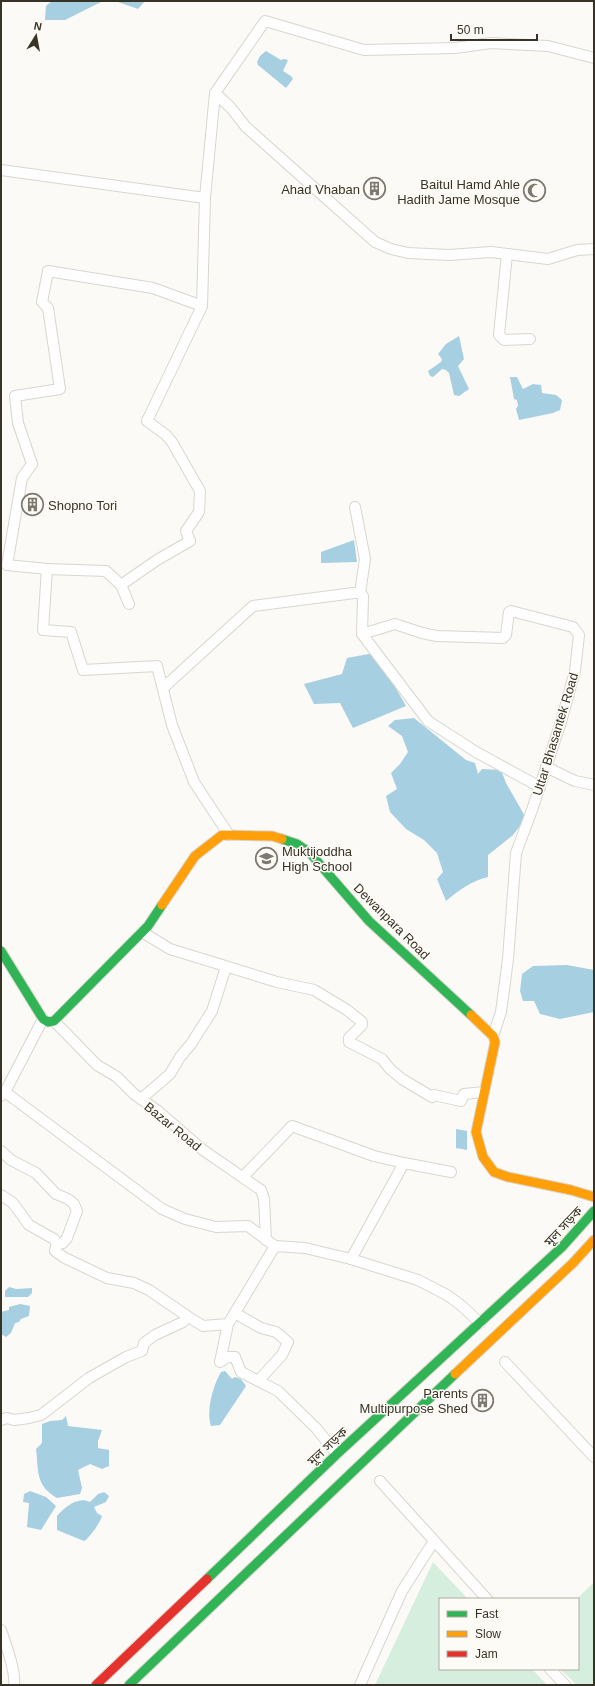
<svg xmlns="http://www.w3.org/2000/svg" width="595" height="1686" viewBox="0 0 595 1686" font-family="Arial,'Noto Sans Bengali',sans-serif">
<rect width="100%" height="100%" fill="#fbfaf7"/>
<g fill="#d6eedd">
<polygon points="433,1562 468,1599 440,1599 440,1669 532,1669 547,1685 375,1685"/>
<polygon points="594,1582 594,1685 577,1685 560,1669 578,1669 577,1599"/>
</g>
<g fill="#a6cfe1">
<polygon points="52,1 103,1 65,20 45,20 46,6"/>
<polygon points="115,1 145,1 138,9"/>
<polygon points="266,51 281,60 284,59 288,60 283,71 291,76 293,79 286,88 258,65 257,62 260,56"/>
<polygon points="459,336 464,359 458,366 469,389 459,396 454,395 449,373 446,370 442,369 433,377 430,376 428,371 441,362 442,359 438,354 446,344"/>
<polygon points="510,377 517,377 523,389 533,384 541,385 542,393 556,395 562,400 560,410 553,413 519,420 516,409 518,406 517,400 514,399"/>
<polygon points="354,540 357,562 321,563 321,552"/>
<polygon points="374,653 386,671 406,706 353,728 340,703 314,704 304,684 342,674 347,658"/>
<path d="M414,718L466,760L475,763L478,774L482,769L501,770L506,783L526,818L513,835L488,855V877C471,881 459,890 446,901L437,879L443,872L437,853L424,840L406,829L390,812L386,796L397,789L391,773L400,764L408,752L402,736L388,726L395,720Z"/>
<polygon points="567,965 594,970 594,1012 560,1019 540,1014 534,1001 523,1001 520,991 522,974 533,966"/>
<polygon points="456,1129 467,1131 467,1150 456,1148"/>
<polygon points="9,1287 16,1289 32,1288 32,1293 28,1297 5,1297 5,1291"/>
<polygon points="20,1304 30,1306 29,1316 21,1319 19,1322 15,1323 11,1333 6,1337 1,1334 1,1312 9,1310 9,1307"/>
<path d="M225,1371L232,1379L235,1377L241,1379L246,1386L220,1425L211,1426C206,1410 213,1386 221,1372Z"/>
<path d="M66,1416L68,1426L102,1430L98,1441V1448L109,1450V1466L102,1469L90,1464L78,1470L82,1488L80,1494L57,1498C35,1485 39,1472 36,1449L42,1443V1424L50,1421L62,1420Z"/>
<polygon points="30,1491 46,1497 56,1506 41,1530 27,1527 29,1503 23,1502 24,1494"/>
<path d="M104,1492L109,1496L106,1502L94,1507L97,1513L102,1516C101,1521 89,1539 84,1541L57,1530V1516C65,1507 78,1496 90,1502L98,1494Z"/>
</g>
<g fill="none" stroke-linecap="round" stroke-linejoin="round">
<defs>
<g id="street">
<polyline points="215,93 231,108 246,127 375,242 391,249 408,253 449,255 491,252 548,259 577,250 594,249"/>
<polyline points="1,170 205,198"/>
<polyline points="507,254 499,335 504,340 530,339"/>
<polyline points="355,507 365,559 360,593"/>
<polyline points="47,569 7,565 22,478 32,464 18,423 15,396 60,389 48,308 42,302 48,271 153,288 202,306"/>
<polyline points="121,585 157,560 190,541 186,531 199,512 200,491 172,442 166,435 147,421 202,306 205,198 215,93 265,21 364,50 455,48 491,43 548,46 594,58"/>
<polyline points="129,604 121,585 106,571 47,569 43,630 71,632 83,670 157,666 172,725 194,782 229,835"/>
<polyline points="362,634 428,721 476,752 540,787"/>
<polyline points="163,688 253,606 354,593 360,593 363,596 362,634 395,624 422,633 437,636 503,638 506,635 509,612 511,611 573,627 579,635 575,671 561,722 532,810 516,853 508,959 501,1012 493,1036"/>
<polyline points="546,767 575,781 594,785"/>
<polyline points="142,932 170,949 277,982 314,990 347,1010 362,1022 362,1025 349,1038 349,1042 382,1059 390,1069 402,1079 432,1097 434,1095 461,1101 464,1094 484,1092"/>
<polyline points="54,1021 97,1065 117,1077 134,1094 158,1111 203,1150 261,1190 264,1199 266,1240"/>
<polyline points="5,1092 162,1209 185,1219 216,1227 248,1226 275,1246 305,1248 351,1259 418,1280 447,1295 462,1306 480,1323"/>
<polyline points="1,1096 5,1092 43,1019"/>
<polyline points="141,1099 170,1074 180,1057 191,1044 212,1011 226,967"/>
<polyline points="1,1151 11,1160 36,1173 56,1194 68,1199 74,1204 77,1211 67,1238 63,1243 57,1244"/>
<polyline points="243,1177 292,1126 374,1156 404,1163"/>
<polyline points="1,1195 13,1203 29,1225 54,1239 57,1244 55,1251 65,1258 107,1278 134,1283 149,1290 187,1316 183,1322 155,1335 144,1343 142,1351 126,1357 89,1378 41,1415 29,1418 14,1420 7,1418 1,1420"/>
<polyline points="275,1246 228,1324 220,1362 228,1357 235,1357 241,1372 278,1391 316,1428 337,1454"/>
<polyline points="351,1259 404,1163 451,1172"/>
<polyline points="235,1313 261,1328 276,1332 288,1342 282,1355 259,1380"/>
<polyline points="187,1316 203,1326 228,1324"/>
<polyline points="505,1362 594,1457"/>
<polyline points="380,1481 487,1599"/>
<path d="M1,1630C6,1645 16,1671 14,1685"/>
<polyline points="550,1669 565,1685"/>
<polyline points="360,1685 402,1591 434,1541"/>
</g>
<g id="fast">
<polyline points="282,839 297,844 310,853 369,921 471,1015"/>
<polyline points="1,951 43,1019 48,1022 54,1021 148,926 162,905"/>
<polyline points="207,1579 337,1454 562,1247 594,1211"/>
<polyline points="129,1685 455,1374"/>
</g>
<g id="slow">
<polyline points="162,905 195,856 222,835 272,836 282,839"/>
<polyline points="471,1015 493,1036 495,1042 476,1132 483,1157 494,1172 508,1177 571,1190 594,1197"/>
<polyline points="455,1374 573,1263 594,1240"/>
</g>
<polyline id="jam" points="96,1685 207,1579"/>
</defs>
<use href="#street" stroke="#d8d6ce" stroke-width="12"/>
<use href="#fast" stroke="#d8d6ce" stroke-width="11"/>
<use href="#slow" stroke="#d8d6ce" stroke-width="11"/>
<use href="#jam" stroke="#d8d6ce" stroke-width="11"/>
<use href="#street" stroke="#fefefe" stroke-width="10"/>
<use href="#fast" stroke="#30b455" stroke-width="9"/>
<use href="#slow" stroke="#ff9f0a" stroke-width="9"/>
<use href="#jam" stroke="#e5322d" stroke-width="9"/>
</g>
<defs>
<symbol id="building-ring" viewBox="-11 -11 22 22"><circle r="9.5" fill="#fdfbf5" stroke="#7c7970" stroke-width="1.5"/><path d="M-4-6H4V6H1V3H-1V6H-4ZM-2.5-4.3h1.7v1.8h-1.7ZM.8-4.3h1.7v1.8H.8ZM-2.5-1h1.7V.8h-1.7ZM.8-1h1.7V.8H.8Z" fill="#7c7970"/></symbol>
<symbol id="mosque-ring" viewBox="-11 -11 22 22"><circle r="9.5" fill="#fdfbf5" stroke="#7c7970" stroke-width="1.5"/><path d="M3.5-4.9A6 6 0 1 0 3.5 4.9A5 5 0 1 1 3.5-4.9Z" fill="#7c7970"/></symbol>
<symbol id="school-ring" viewBox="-11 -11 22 22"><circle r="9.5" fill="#fdfbf5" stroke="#7c7970" stroke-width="1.5"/><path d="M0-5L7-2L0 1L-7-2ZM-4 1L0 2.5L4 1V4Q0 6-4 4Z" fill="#7c7970"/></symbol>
</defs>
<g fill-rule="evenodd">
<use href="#building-ring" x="362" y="176" width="25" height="25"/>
<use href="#mosque-ring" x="522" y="178" width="25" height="25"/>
<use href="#building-ring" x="20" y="492" width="25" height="25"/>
<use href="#school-ring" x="254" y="846" width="25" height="25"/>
<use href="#building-ring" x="470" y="1388" width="25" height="25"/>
</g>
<g text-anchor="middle" stroke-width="3" stroke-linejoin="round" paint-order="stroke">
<g font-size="13" fill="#383327" stroke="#fdfbf5" text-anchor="end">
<text x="520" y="189">Baitul Hamd Ahle<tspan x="520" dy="15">Hadith Jame Mosque</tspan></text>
<text x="360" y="194">Ahad Vhaban</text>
<text x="48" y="510" text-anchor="start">Shopno Tori</text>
<text x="282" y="856" text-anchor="start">Muktijoddha<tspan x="282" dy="15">High School</tspan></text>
<text x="468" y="1398">Parents<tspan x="468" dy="15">Multipurpose Shed</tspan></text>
</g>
<g font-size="13" fill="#383327" stroke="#fdfbf5">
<text transform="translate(555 734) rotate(-73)" y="5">Uttar Bhasantek Road</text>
<text transform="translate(392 921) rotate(45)" y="5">Dewanpara Road</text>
<text transform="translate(173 1126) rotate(39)" y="5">Bazar Road</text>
<text transform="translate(563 1226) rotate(-47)" y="5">মূল সড়ক</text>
<text transform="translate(327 1446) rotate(-43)" y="5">মূল সড়ক</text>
</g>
</g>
<rect width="595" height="1686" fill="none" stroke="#383327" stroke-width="4"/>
<rect x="439" y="1598" width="140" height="72" fill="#fdfbf5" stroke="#aeaba3"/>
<rect x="447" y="1611" width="20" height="6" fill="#30b455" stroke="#aeaba3"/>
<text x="475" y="1618" font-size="12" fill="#383327">Fast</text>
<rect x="447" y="1631" width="20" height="6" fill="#ff9f0a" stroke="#aeaba3"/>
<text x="475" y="1638" font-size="12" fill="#383327">Slow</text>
<rect x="447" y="1651" width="20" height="6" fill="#e5322d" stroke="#aeaba3"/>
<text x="475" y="1658" font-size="12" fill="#383327">Jam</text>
<g transform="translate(36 36) rotate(11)" stroke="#fdfbf5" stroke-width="3" paint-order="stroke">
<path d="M0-3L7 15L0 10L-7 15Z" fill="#383327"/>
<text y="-6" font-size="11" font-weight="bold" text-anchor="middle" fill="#383327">N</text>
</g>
<path d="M451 34v6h86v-6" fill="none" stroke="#383327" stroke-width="2"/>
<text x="457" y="34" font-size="12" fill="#383327" stroke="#fdfbf5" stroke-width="3" paint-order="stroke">50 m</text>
</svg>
